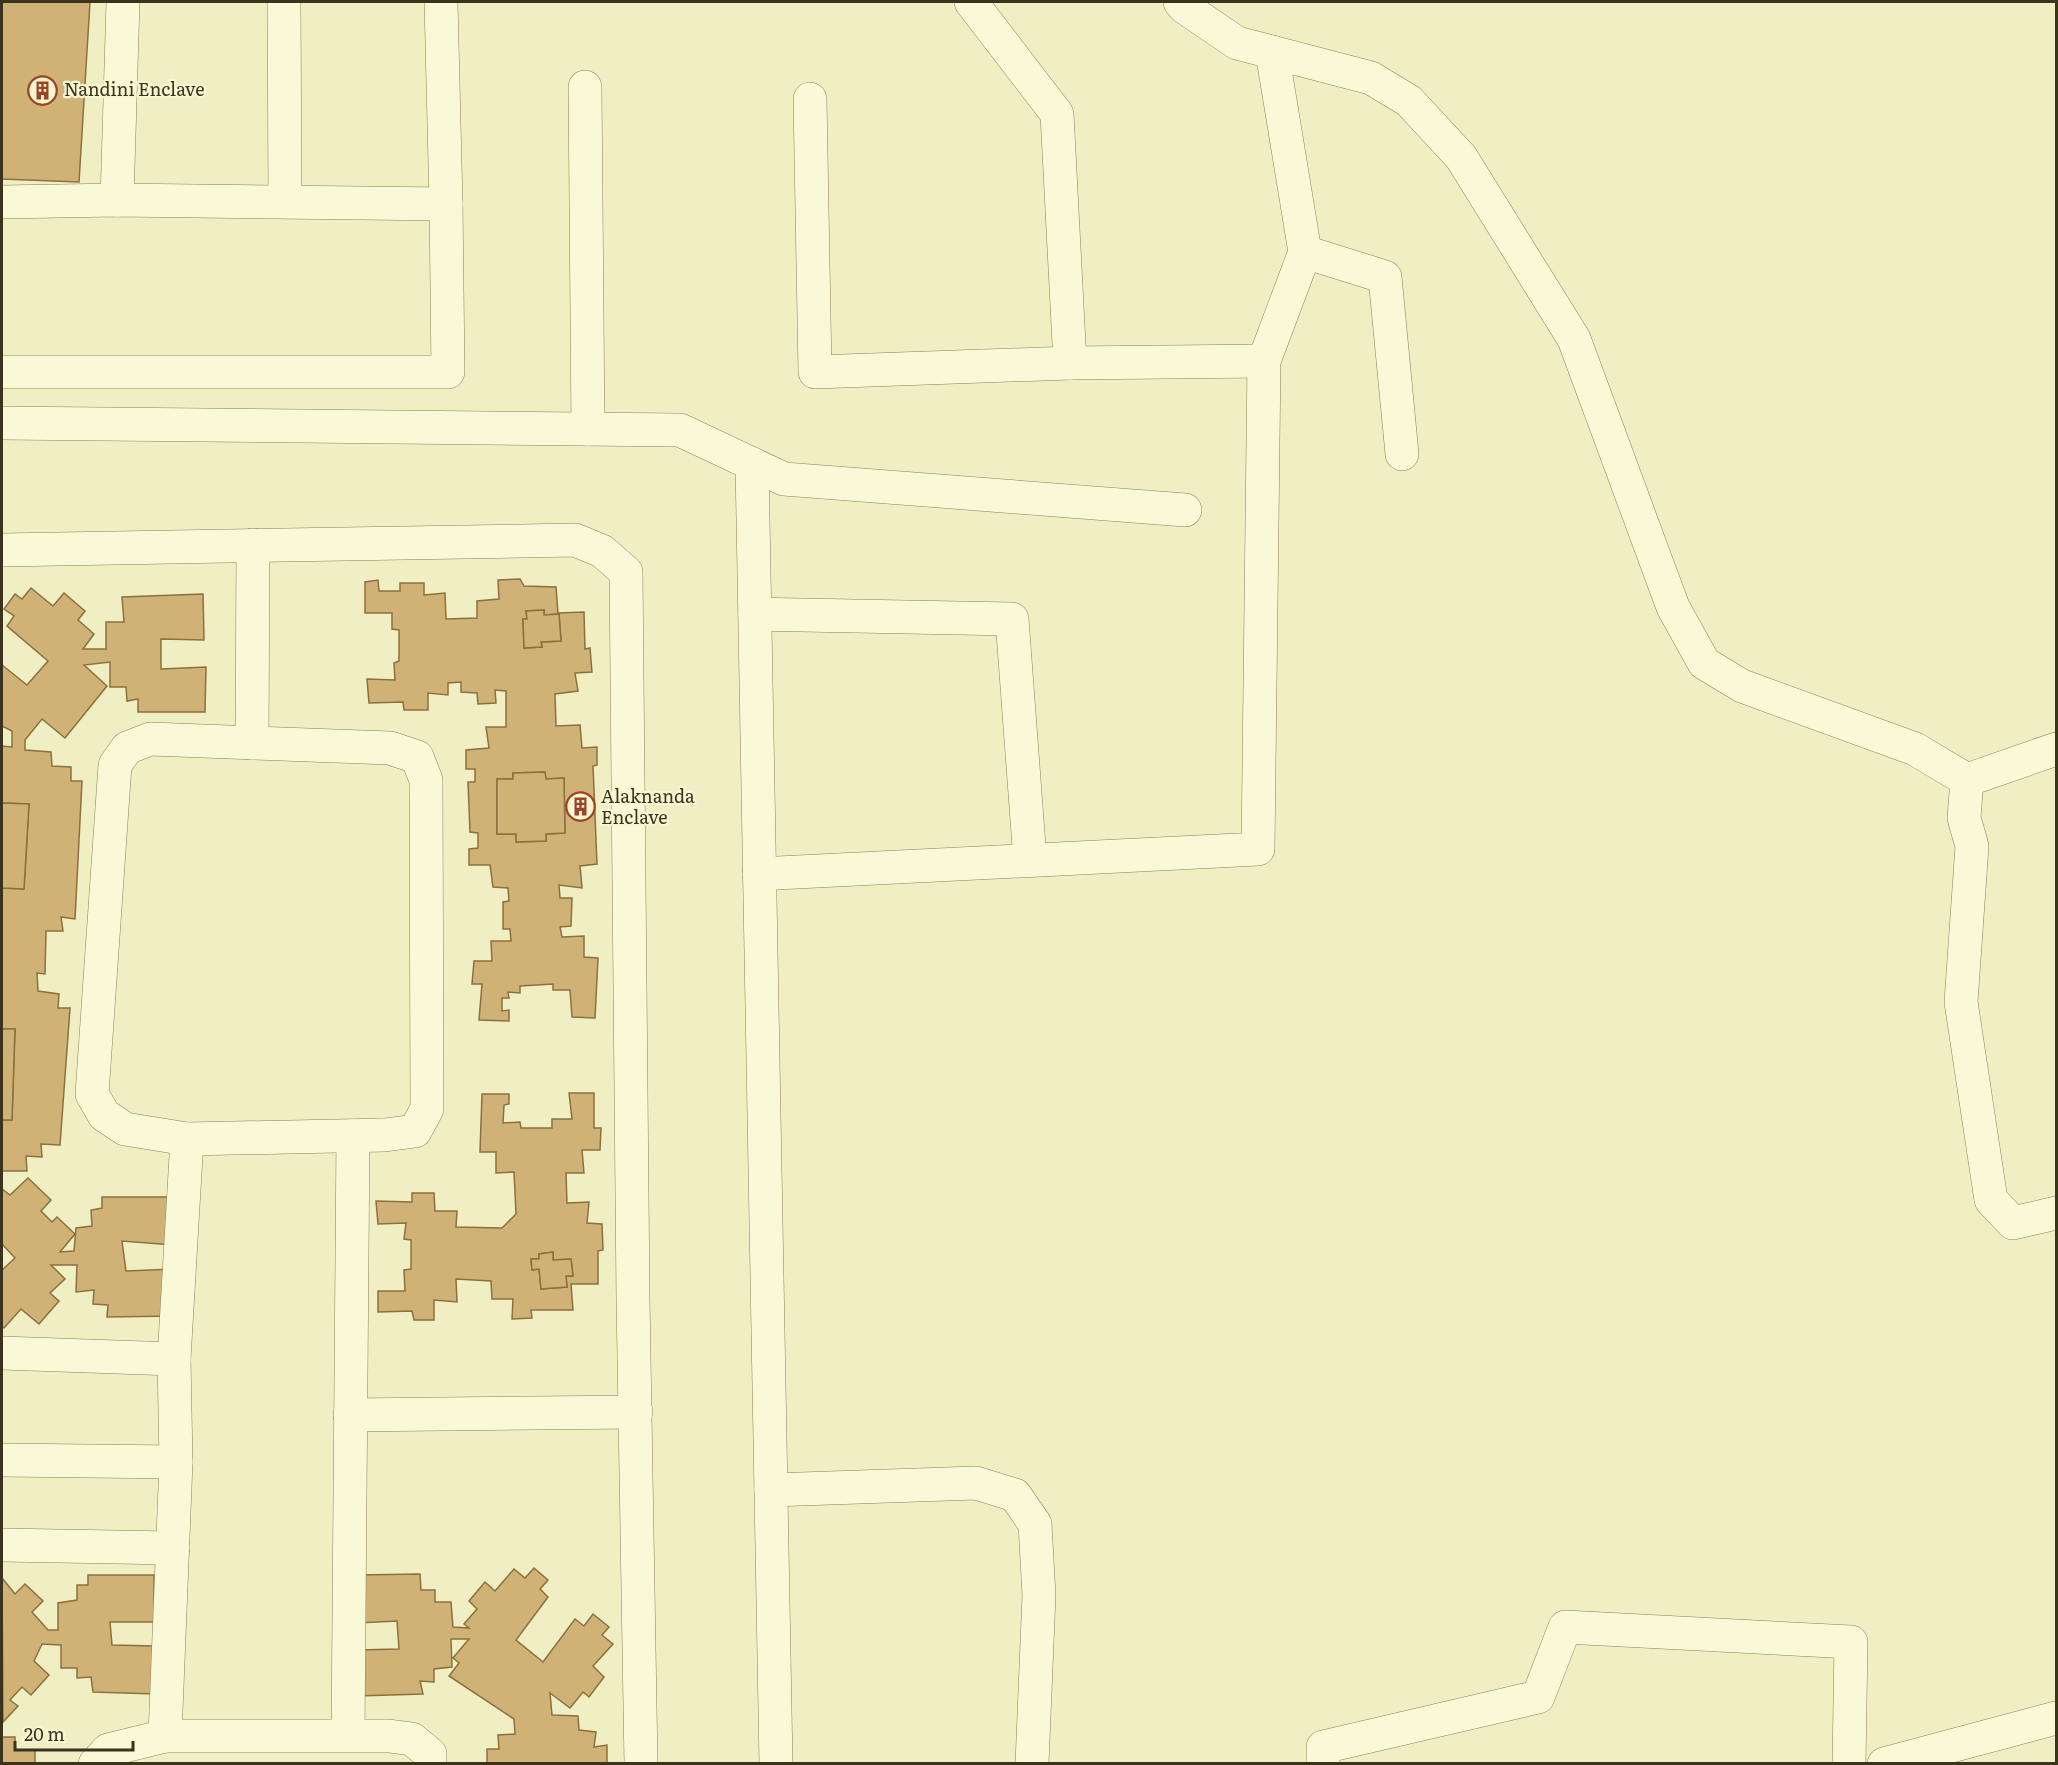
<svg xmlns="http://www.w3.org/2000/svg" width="2058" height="1765" viewBox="0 0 2058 1765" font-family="Literata,serif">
<rect width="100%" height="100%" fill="#f0eec3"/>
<g fill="#d0b277" stroke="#8c703d" stroke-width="1.5" fill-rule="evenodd">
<polygon points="2,2 90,2 79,182 2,179"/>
<path d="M520,579L524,586L556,587L558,613L584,612L585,649L590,648L592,672L575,673L578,691L555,694L556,726L580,725L582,748L597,747V765L593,766L597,864L580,866L582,888L559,885L560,898H572L571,926L560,927L562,937L584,936V957L598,958L595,1018L572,1017L570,990H553V984L520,986V993L508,992L509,998H502V1011L509,1010V1021L479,1020L482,984H472L474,961H492L491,941H511L510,929H503V902L509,901L508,888L493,887L490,865H469V849L478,848V833L470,832L468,782H475V769H466V750L489,748L486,727H506V691L495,690L496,703L478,704L477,693L461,692V682L448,683V695L428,693V710H404L403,702L369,703L367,679L395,680L394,663L399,661V630L392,629V613H365V582L378,580L379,591H400V583H424V595L445,593L446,619L477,618V601L499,599L498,580ZM544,610V615L559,614L561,641L541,642L542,647L524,648L523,619H527L526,611ZM545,772L546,779L564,778L565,833L546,834V841L516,842V834H497V779H513V773Z"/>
<polygon points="31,588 53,606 64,593 85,611 78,620 94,634 83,649 106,649 106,622 124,622 122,597 203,594 204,640 161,639 161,669 206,667 205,712 138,712 138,699 127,701 126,687 110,687 110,662 84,665 107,686 65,738 42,719 25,740 25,750 51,752 52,766 71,767 71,781 82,781 75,919 61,917 63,931 46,931 45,974 37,973 38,991 59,994 58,1008 70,1008 60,1145 41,1144 42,1157 26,1156 27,1171 2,1171 2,1120 12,1120 15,1029 2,1029 2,888 24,889 29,804 2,803 2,746 12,747 12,731 2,726 2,665 27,685 48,661 7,626 14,616 4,609 15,594 22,599"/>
<polygon points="544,610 544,615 559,614 561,641 541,642 542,647 524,648 523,619 527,619 526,611"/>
<polygon points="545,772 546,779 564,778 565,833 546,834 546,841 516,842 516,834 497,834 497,779 513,779 513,773"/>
<polygon points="2,803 29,804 24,889 2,888"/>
<polygon points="2,1029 15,1029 12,1120 2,1120"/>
<path d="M569,1093H594V1128H601L600,1150H582L584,1173H566L567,1203L589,1202L587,1223L602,1224L603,1250L598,1251V1284H571L573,1310H531L532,1318L512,1319L513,1299H492L491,1281L456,1279L457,1302L434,1300V1320H414L412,1311L378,1312V1291H405L404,1270L411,1269V1240L404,1239L406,1223L378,1224L376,1201L412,1202V1193H434L435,1211H457L456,1227L502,1228L516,1214L514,1172L496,1173V1152H480L482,1094H509V1104L504,1105L503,1123L520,1122L521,1128H552V1119H572ZM553,1252V1260L571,1259L573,1276H566L567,1287L541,1289L539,1269L532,1270L531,1259H539V1254Z"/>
<polygon points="28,1178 51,1200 41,1211 52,1222 57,1217 75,1234 60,1252 74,1251 76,1228 92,1226 91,1210 102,1208 102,1197 170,1197 173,1245 122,1241 126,1271 174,1269 176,1316 107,1317 108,1305 93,1304 94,1290 76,1292 77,1265 51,1265 65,1279 50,1293 59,1301 39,1324 21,1309 4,1328 2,1326 2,1270 15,1258 2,1244 2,1189 10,1195"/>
<polygon points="553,1252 553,1260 571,1259 573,1276 566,1276 567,1287 541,1289 539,1269 532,1270 531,1259 539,1259 539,1254"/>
<polygon points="534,1568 548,1580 540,1589 548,1597 516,1640 543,1662 575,1619 584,1626 593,1614 609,1627 602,1635 613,1644 593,1666 604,1677 589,1697 583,1692 570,1708 550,1693 552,1715 578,1716 579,1730 596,1732 594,1747 607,1745 607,1764 487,1764 487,1749 499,1749 498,1735 515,1734 514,1719 449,1676 459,1663 453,1658 469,1639 451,1639 452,1667 434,1669 434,1682 420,1681 423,1694 357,1696 357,1650 399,1649 397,1621 357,1623 356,1575 420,1574 421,1590 435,1590 435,1602 451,1602 453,1627 469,1628 464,1624 477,1609 469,1601 485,1582 495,1591 514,1569 525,1578"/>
<polygon points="88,1575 154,1575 154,1622 110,1622 112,1645 156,1646 155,1694 93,1692 91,1677 77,1678 77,1668 61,1668 61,1645 42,1644 34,1661 49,1675 31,1695 22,1687 10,1700 18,1706 3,1722 2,1578 15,1594 25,1584 43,1601 32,1612 48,1630 58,1630 58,1603 77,1600 77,1585 88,1585"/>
<polygon points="2,1724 2,1737 15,1737 15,1750 35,1750 35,1764 2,1764"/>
</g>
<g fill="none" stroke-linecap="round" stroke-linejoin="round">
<defs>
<g id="minor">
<polyline points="284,2 285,201"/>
<polyline points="971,2 1057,114 1070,363 1264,361"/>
<polyline points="1180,2 1184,7 1237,43 1371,78 1409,101 1461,157 1574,339 1673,607 1704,663 1742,686 1915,749 1967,780 1964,818 1972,846 1961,1002 1991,1200 2013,1223 2056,1213"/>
<polyline points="585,87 588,429"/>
<polyline points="810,99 815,372 1070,363"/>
<polyline points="117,200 123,2"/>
<polyline points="2,202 117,200 446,204 441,2"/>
<polyline points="1305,252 1385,277 1402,454"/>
<polyline points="2,372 448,372 446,204"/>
<polyline points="2,423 680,430 784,479 1185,510"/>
<polyline points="752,464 776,1764"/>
<polyline points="2,550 575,540 602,551 626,572 633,1298 641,1764"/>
<polyline points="755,614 1012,619 1030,860"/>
<polygon points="150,739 390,748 417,757 426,780 427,1109 415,1131 385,1135 187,1139 125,1129 104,1115 92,1094 115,765 127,748"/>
<polyline points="252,743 253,545"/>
<polyline points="1967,780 2056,749"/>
<polyline points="759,874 1258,849 1264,361 1305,252 1272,52"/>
<polyline points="2,1353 174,1359"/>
<polyline points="350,1415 636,1412"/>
<polyline points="2,1460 176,1462 174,1359 187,1139"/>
<polyline points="771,1490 976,1483 1015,1495 1035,1524 1039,1595 1032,1764"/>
<polyline points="2,1545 173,1548"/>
<polyline points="348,1735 353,1136"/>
<polyline points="165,1736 176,1462"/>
<polyline points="95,1764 108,1750 165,1736 389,1736 412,1739 430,1754 430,1764"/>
<polyline points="1323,1764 1323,1747 1538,1697 1565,1627 1851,1642 1849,1764"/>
<polyline points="1884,1764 2056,1718"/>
</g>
</defs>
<use href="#minor" stroke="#8c8059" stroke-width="34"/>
<use href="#minor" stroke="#faf9d7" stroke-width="33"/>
</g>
<defs>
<symbol id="building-ring" viewBox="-11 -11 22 22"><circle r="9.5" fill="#f7f6d3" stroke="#9d4326" stroke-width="1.5"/><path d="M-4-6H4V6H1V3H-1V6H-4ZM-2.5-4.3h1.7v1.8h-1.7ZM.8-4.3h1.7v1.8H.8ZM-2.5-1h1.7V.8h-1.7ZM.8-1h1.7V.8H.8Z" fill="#9d4326"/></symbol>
</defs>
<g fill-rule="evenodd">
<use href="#building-ring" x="26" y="74" width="33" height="33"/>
<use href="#building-ring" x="564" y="790" width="33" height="33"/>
</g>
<g text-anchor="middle" stroke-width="4.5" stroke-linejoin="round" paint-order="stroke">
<g font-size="18" fill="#3b331e" stroke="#f7f6d3" text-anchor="start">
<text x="64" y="96">Nandini Enclave</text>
<text x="601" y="803">Alaknanda<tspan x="601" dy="21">Enclave</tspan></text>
</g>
</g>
<rect width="2058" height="1765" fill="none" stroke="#3b331e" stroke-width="6"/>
<path d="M15 1741v9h118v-9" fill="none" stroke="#3b331e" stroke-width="3"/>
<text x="24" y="1741" font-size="18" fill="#3b331e" stroke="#f7f6d3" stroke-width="4.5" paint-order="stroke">20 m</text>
</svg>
